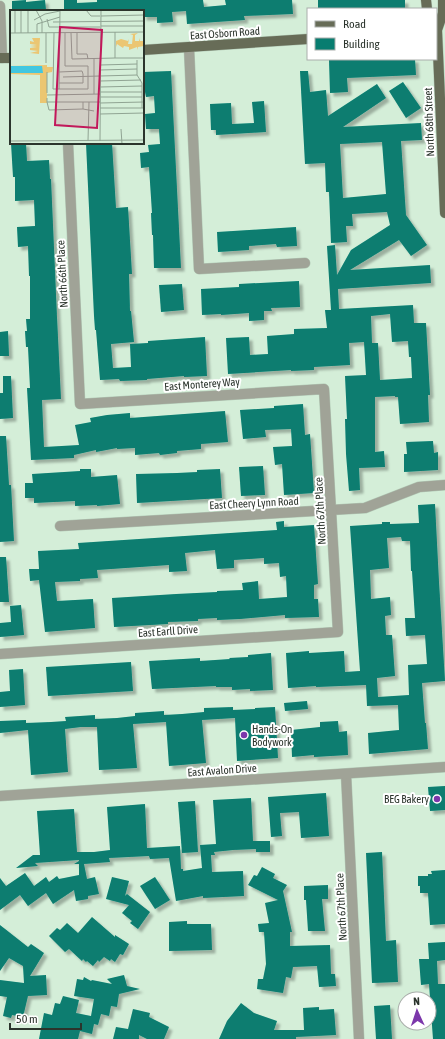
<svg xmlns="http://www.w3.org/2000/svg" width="445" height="1039" viewBox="0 0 445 1039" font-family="'Asap Condensed',sans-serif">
<defs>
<filter id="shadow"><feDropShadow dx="3.5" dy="3.5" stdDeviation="1" flood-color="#0004"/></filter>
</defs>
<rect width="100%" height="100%" fill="#d4eed8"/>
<g fill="#087d70" fill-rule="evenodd" filter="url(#shadow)">
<polygon points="26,0 26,2 45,0 46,10 41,10 41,11 12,11 12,1"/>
<polygon points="64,0 77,0 77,3 97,2 97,0 203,0 204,7 226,5 225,0 292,0 293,14 244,16 245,20 187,24 186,11 172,12 173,22 157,23 157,17 143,17 143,11 64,11"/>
<rect x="318" y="0" width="87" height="9"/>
<polygon points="348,59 415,59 416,75 347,78 348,92 330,93 329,60"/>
<polygon points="171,71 181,268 154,268 153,235 152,235 151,213 152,213 149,167 141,168 140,153 149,152 148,145 160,144 159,129 146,129 145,114 155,113 154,96 146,97 145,92 143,92 143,72"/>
<path d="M300,71H308L310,92L326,90L328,116L377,84L386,98L343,127L421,123L422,140L401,141L406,215L427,245L411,256L399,240L350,270L430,265L431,283L338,289L339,309L413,305L414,323H426L430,395H428L429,422L400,424L398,397H395V396L375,397V452L384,451L385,467L359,468L360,490L349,491L346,454L345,419H347L345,376L366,375L364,342L349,343L350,365L314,367V370L291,371V370L228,374L226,338L249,337L250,355L268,354L267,336L294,334V329L327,328L325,310H331L327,246L335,245L337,275L351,250L390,225L387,212L352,214L353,226H346L347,242L331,243L329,192H326L325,163L305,164ZM382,142L386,194L343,198L340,144ZM390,314L392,342L408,341L409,357H411L412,378L380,380L378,343H372L371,316Z"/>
<polygon points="403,82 421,108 406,118 389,91"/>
<polygon points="264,101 266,132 216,135 216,130 211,130 210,104 231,103 232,124 254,123 252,102"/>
<polygon points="11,143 26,143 27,161 49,160 50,179 51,179 57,317 61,399 42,400 44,447 79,445 75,425 91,422 90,418 107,415 130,413 130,418 225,411 228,442 201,444 201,449 177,451 177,453 160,455 159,453 135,455 135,448 117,449 117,448 96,452 96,450 74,455 74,458 31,460 27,388 30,388 28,347 26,347 25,331 27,331 26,319 30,319 30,276 29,276 28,246 18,247 17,227 35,226 34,200 15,201 15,177 13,177"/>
<polygon points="86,143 112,143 116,208 128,207 132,274 129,274 130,311 131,311 134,342 111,344 113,368 131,367 130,344 148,343 148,341 205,337 207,376 184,377 184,376 147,379 147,380 120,381 119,379 100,380 96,330 95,330 94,316"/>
<polygon points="296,227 297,246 277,247 276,244 249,246 249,250 218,252 217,232"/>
<polygon points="299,281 300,307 271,308 272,311 264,311 264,320 249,321 249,313 221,315 221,314 202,315 201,289 239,287 239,284"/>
<polygon points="182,284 184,310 161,312 159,285"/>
<polygon points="8,331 9,356 0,356 0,332"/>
<polygon points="3,376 11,376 13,418 0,419 0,393 3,393"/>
<polygon points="303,404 305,435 310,434 314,493 284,495 282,464 275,465 273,447 292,446 291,429 265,430 266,437 243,439 240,410 274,408 274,406"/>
<polygon points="0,436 6,436 9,485 11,485 14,541 0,542"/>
<polygon points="433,441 434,453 438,452 438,470 404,472 404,454 407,454 406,442"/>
<polygon points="263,466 265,495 241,496 239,467"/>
<polygon points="80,469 91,469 91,477 117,475 120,504 97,506 97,505 75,506 75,501 34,503 34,498 25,498 25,483 33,483 32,474 80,471"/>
<polygon points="220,469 222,498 137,503 136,474 177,473 197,472 197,470"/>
<path d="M435,504L439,582L445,681L422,683L425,723H426L428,749L369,754L368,733L399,730L398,705L367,706L366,685L316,687V686L288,688L286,653L309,651V653L344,651L345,672L360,671L350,526L382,524V522H390V524L419,523L418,505ZM401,537L402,541H410L411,571H412L415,618H405L406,636L425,635L427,664L408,665L409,695L378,697L377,678L395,676L392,635H386L385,616L391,615L390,597L371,599L370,570L389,568L387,538Z"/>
<polygon points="284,521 284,527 314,525 318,584 314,585 314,599 318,599 319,617 285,618 285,615 240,619 217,620 217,618 198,619 198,621 168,622 168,624 114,627 112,598 176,594 217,592 217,591 243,590 242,583 258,581 259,599 287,597 286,576 280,577 279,563 264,564 264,558 234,560 234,568 217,569 215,550 185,553 187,571 169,572 169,565 97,570 98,578 80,579 80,581 55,582 57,601 93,599 95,628 45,632 39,580 30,581 29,569 39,569 38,551 79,549 78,543 277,530 276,522"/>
<polygon points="0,557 6,557 9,602 0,602"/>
<polygon points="21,605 24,635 0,637 0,623 11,622 10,606"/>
<polygon points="271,653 273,690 250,691 250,689 232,690 232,687 216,687 216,686 152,689 149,661 200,658 200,661 230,659 229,658 248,657 248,655"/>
<polygon points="131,662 133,691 48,696 46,667"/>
<polygon points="23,669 25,705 0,707 0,692 10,691 9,670"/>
<polygon points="307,701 308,709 285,711 284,703"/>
<polygon points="233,707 233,710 255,709 255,708 275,707 278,758 237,761 235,718 202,720 206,763 169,766 166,722 133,724 137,768 99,770 97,727 81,727 65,729 68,772 31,775 28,730 0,733 0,721 26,720 26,723 51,722 66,721 65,717 95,715 95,719 117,718 135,716 135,713 164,711 164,715 182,714 204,712 204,708"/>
<polygon points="338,721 339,732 347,731 348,755 314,757 314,755 292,757 291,730 320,727 320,722"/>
<polygon points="445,786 445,810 430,811 428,787"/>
<polygon points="326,793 329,836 301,838 299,812 280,813 282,836 271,837 268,797"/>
<polygon points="251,798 253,841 270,841 270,852 256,852 256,849 233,850 214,852 215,855 211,855 212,872 243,871 244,896 203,898 203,896 176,901 169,858 150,859 149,856 109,858 110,862 84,864 87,879 95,877 99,894 88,896 88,899 76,901 74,890 53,904 46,893 28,906 20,895 0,910 0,878 6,886 25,873 34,886 46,877 49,882 57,876 59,879 79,875 79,864 74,864 79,861 79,860 35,863 38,866 16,868 33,855 40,855 37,811 74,809 77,852 94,852 110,850 107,807 145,804 147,848 180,846 181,869 183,869 183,871 202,868 200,845 216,844 213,800"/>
<polygon points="195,801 198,852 182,853 178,802"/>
<polygon points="382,852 386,941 396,940 398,982 372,983 366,853"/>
<polygon points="262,867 275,874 273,878 287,885 283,891 292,932 290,932 290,946 330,945 331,974 335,974 336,986 319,987 317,966 293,967 291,978 286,977 283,993 257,989 258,979 263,979 266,964 264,932 259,932 258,924 269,923 265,903 278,900 248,885 254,875 257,876"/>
<polygon points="445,870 445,924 430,925 428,893 420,893 420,886 418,886 418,876 428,876 428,874 432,874 431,871"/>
<polygon points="112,877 129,881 125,896 127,894 150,912 138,929 130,923 132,921 122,913 129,905 106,899"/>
<polygon points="155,877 170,900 155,909 140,886"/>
<polygon points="328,885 328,899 322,899 325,931 308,931 306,900 304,900 304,886"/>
<polygon points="92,917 115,937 115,935 129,944 123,955 120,954 115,962 111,959 110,961 104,957 99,962 98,960 93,966 87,961 86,962 83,959 82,961 69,949 65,952 49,936 57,928 60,930 67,923 78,933"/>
<polygon points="187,921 187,924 211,924 212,950 169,951 169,922"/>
<polygon points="0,925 28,947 31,944 44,953 30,976 46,975 47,995 28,996 23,1017 12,1015 11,1018 3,1016 7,997 0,996 0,980 24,983 23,966 9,958 0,971"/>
<polygon points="445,942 445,960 437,961 438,984 445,984 445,1039 433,1039 429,984 421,985 419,959 429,959 428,943"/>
<polygon points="124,975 127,986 140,989 119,994 117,1007 111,1006 109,1016 101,1014 98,1025 94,1024 92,1034 80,1031 78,1039 39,1039 44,1013 52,1015 55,1003 60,1004 63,996 79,1000 76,1013 91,1016 94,999 74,996 77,979 83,980 84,977 91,981 92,980 112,984 107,979"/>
<polygon points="241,1003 254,1013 277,1021 274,1030 304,1030 303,1008 319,1007 319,1010 334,1009 336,1035 296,1037 296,1039 219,1039 227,1021"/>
<polygon points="390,1005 392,1039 376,1039 374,1006"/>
<polygon points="133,1009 150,1013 149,1017 169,1027 164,1039 147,1039 139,1035 139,1039 113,1039 116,1027 128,1029"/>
</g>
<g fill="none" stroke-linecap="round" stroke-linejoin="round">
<defs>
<g id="minor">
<polyline points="0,6 2,58"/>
<polyline points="189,48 199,269 305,263"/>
<polyline points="60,526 365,508 419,487 445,485"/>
<polyline points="0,654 338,632 324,389 80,404 68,143"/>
<polyline points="346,774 359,1039"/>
<polyline points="0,796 445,767"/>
</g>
<g id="major">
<polyline points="426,0 427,9"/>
<polyline points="443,0 443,13 437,30 445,213"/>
<polyline points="143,50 308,39"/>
<polyline points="0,58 11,58"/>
</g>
</defs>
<use href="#minor" stroke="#b2c9b6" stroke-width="11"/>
<use href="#major" stroke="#b2c9b6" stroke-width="11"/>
<use href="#minor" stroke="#a0a397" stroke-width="10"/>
<use href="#major" stroke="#676c57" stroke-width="10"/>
</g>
<g fill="#7c37ab" stroke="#fff" stroke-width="1.5">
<circle cx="244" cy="735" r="4"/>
<circle cx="437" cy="799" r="4"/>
</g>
<g text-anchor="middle" stroke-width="4" stroke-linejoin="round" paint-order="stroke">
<g font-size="11" fill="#2b342c" stroke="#fff">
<text transform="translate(225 33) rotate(-4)" y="4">East Osborn Road</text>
<text transform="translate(429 122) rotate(-92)" y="4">North 68th Street</text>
<text transform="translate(62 274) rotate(-93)" y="4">North 66th Place</text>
<text transform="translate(202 384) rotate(-4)" y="4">East Monterey Way</text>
<text transform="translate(254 503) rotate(-3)" y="4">East Cheery Lynn Road</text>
<text transform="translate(320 511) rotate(-93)" y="4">North 67th Place</text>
<text transform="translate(168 631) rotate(-4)" y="4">East Earll Drive</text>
<text transform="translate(222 770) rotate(-4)" y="4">East Avalon Drive</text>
<text transform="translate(341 907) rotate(-93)" y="4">North 67th Place</text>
</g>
<g font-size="11" fill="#2b342c" stroke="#fff" text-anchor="start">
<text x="252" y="733">Hands-On<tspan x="252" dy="13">Bodywork</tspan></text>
<text x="429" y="803" text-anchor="end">BEG Bakery</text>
</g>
</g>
<g transform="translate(10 10)">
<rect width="134" height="134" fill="#d4eed8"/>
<path d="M128,23L125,25V31H129V28L130,31H134V36L128,37V40L127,37L119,40V37L114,36L113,38L107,34L106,37V31L111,29L118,31L119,29L118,34H122L123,25L120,24ZM22,28H30L29,44L20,43L28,41L20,40V38L27,37L20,36L27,35L20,34V31L24,32ZM37,55V57H43L42,62L37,63V93H30V65L0,64V56Z" fill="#ebc672"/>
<path d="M0,56H32L33,63H0Z" fill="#42c7e0"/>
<path fill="none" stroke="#90a493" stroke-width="1" d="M5,0V23M11,0V23M18,0V23M26,0L32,11V23M76,0L81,6H90M84,0H113M134,0V22M91,6L134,5M37,9L39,17H90M24,10L35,4L50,1M43,12L134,11M91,16H134M105,22V48H134M0,23L134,22M27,23V14L50,7M36,23V53M44,23L43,79H78V56H55V23M61,23L62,49L105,48M67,23V44H77L78,49M127,50V65L132,73V98M90,55L127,54M90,60L127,59M53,67L127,65M90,71L131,70M49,73H73V64L72,61L49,62M90,77L132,76M49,79L50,0M90,82H132M37,83V62M84,84V49M37,85L90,84M90,87H132M37,88V92H90M37,92L39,100L73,99M73,92V99L84,101M90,93L134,92M90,98H134M90,104L134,103M111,119L112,134M0,131L134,130M78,131L79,92M90,131L91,0"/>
<path fill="#c2185b" fill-opacity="0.15" stroke="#c2185b" stroke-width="2" d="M50,17L92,20L87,118L45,115Z"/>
<rect width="134" height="134" fill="none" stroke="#2b342c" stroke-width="2"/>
</g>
<rect x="307" y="8" width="130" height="52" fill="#ffffff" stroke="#aaaeab"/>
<rect x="315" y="21" width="20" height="6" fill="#676c57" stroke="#aaaeab"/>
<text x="343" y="28" font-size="12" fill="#2b342c">Road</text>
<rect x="315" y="38" width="20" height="12" fill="#087d70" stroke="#aaaeab"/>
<text x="343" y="48" font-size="12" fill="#2b342c">Building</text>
<g transform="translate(417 1011) rotate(357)"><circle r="19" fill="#ffffff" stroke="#aaaeab"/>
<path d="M0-3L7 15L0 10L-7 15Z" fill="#7c37ab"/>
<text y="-6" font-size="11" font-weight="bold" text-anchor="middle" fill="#2b342c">N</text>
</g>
<path d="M10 1023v6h71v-6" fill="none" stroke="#2b342c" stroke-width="2"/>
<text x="16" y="1023" font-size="12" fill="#2b342c" stroke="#ffffff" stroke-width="3" paint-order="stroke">50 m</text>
</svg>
